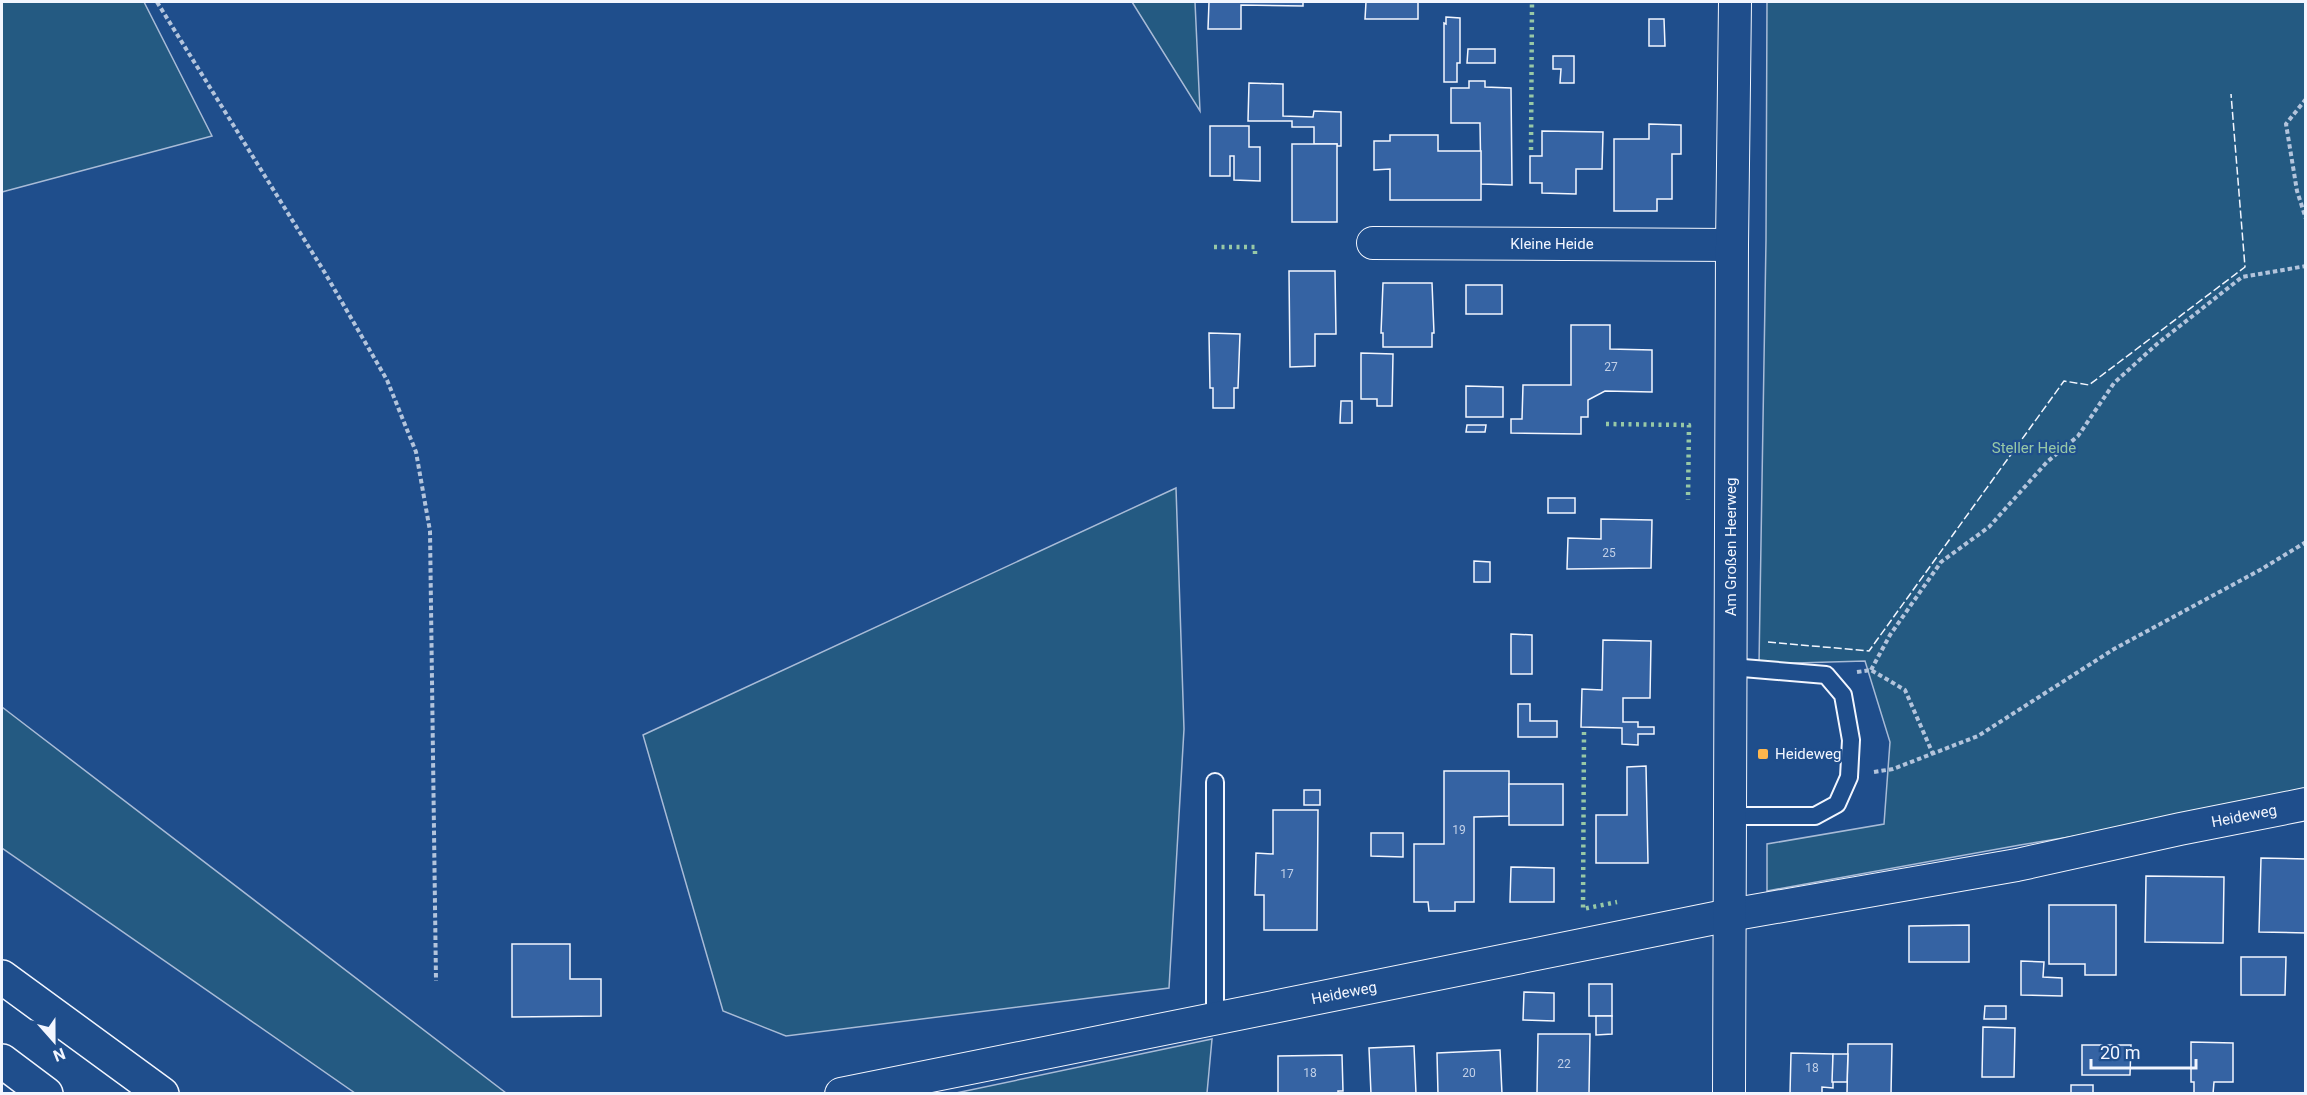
<svg xmlns="http://www.w3.org/2000/svg" width="2307" height="1095" viewBox="0 0 2307 1095" font-family="Roboto,sans-serif">
<rect width="100%" height="100%" fill="#1f4e8c"/>
<g fill="#245a82" stroke="#a8bbd7" stroke-width="1.5">
<polygon points="2,2 144,2 212,136 2,192"/>
<polygon points="1132,2 1195,2 1200,111"/>
<polygon points="1767,2 2305,2 2305,799 2020,845 1767,891 1767,844 1884,824 1890,742 1865,661 1759,664 1766,240"/>
<polygon points="1176,488 1184,729 1169,988 786,1036 723,1011 643,735"/>
<polygon points="2,707 506,1093 355,1093 2,848"/>
<polygon points="1212,1039 1207,1093 956,1093"/>
</g>
<g fill="#3563a3" stroke="#f2f6ff" stroke-width="1.5">
<polygon points="1209,2 1303,2 1303,6 1241,5 1241,29 1208,29"/>
<polygon points="1366,2 1418,2 1418,19 1365,19"/>
<polygon points="1446,17 1460,18 1460,63 1457,63 1457,82 1444,82 1444,23 1446,24"/>
<polygon points="1649,19 1664,19 1665,46 1649,46"/>
<polygon points="1468,49 1495,49 1495,63 1467,63"/>
<polygon points="1553,56 1574,56 1574,83 1560,83 1561,69 1553,69"/>
<polygon points="1469,81 1485,81 1485,87 1511,88 1512,185 1481,184 1480,123 1451,123 1451,88 1469,88"/>
<polygon points="1249,83 1283,84 1283,116 1313,117 1314,111 1341,112 1341,146 1337,146 1337,144 1314,144 1314,127 1292,127 1292,121 1248,121"/>
<polygon points="1649,124 1681,125 1681,154 1672,154 1672,199 1657,199 1657,211 1614,211 1614,139 1649,139"/>
<polygon points="1210,126 1249,126 1249,147 1260,147 1260,181 1234,180 1234,156 1230,156 1230,176 1210,176"/>
<polygon points="1542,131 1603,132 1602,169 1576,169 1576,194 1542,193 1542,183 1530,183 1530,156 1542,156"/>
<polygon points="1390,135 1438,135 1438,151 1481,151 1481,200 1390,200 1390,169 1374,170 1374,141 1390,141"/>
<rect x="1292" y="144" width="45" height="78"/>
<polygon points="1289,271 1335,271 1336,334 1315,334 1315,366 1290,367"/>
<polygon points="1383,283 1432,283 1434,333 1432,333 1432,347 1383,347 1383,333 1381,333"/>
<rect x="1466" y="285" width="36" height="29"/>
<polygon points="1571,325 1610,325 1610,349 1652,350 1652,392 1605,391 1588,400 1588,417 1581,417 1581,434 1511,433 1511,419 1522,419 1523,385 1571,385"/>
<polygon points="1209,333 1240,334 1238,388 1234,388 1234,408 1213,408 1213,388 1210,388"/>
<polygon points="1361,353 1393,354 1392,406 1377,406 1377,399 1361,399"/>
<polygon points="1466,386 1503,387 1503,417 1466,417"/>
<polygon points="1341,401 1352,401 1352,423 1340,423"/>
<polygon points="1467,425 1486,425 1485,432 1466,432"/>
<rect x="1548" y="498" width="27" height="15"/>
<polygon points="1601,519 1652,520 1651,568 1567,569 1568,538 1601,539"/>
<polygon points="1474,561 1490,562 1490,582 1474,582"/>
<polygon points="1511,634 1532,635 1532,674 1511,674"/>
<polygon points="1603,640 1651,641 1650,698 1623,698 1623,722 1638,722 1638,727 1654,727 1654,734 1638,734 1638,745 1622,744 1622,728 1581,727 1582,689 1602,690"/>
<polygon points="1518,704 1530,704 1530,721 1557,721 1557,737 1518,737"/>
<polygon points="1646,766 1648,863 1596,863 1596,815 1627,815 1627,767"/>
<polygon points="1444,771 1509,771 1509,816 1474,817 1474,902 1455,902 1455,911 1429,911 1428,902 1414,902 1414,844 1444,844"/>
<rect x="1509" y="784" width="54" height="41"/>
<rect x="1304" y="790" width="16" height="15"/>
<polygon points="1273,810 1318,810 1317,930 1264,930 1264,895 1255,895 1256,853 1273,854"/>
<polygon points="1371,833 1403,833 1403,857 1371,856"/>
<polygon points="2261,858 2306,859 2306,933 2259,932"/>
<polygon points="1511,867 1554,868 1554,902 1510,902"/>
<polygon points="2146,876 2224,877 2223,943 2145,942"/>
<polygon points="2049,905 2116,905 2116,975 2085,975 2085,964 2049,964"/>
<polygon points="1969,925 1969,962 1909,962 1909,926"/>
<polygon points="512,944 570,944 570,979 601,979 601,1016 512,1017"/>
<polygon points="2241,957 2286,957 2285,995 2241,995"/>
<polygon points="2021,961 2044,962 2043,977 2062,978 2062,996 2021,995"/>
<rect x="1589" y="984" width="23" height="32"/>
<polygon points="1524,992 1554,993 1554,1021 1523,1020"/>
<polygon points="1985,1006 2006,1006 2006,1019 1984,1019"/>
<polygon points="1596,1016 1612,1016 1612,1034 1596,1035"/>
<polygon points="1983,1027 2015,1028 2014,1077 1982,1077"/>
<polygon points="1538,1034 1590,1034 1589,1094 1537,1094"/>
<polygon points="2191,1042 2233,1043 2233,1082 2214,1082 2213,1094 2157,1094 2194,1093 2194,1082 2191,1082"/>
<polygon points="1848,1044 1892,1044 1891,1094 1847,1094"/>
<polygon points="2082,1045 2131,1045 2130,1075 2082,1075"/>
<polygon points="1414,1046 1416,1094 1371,1094 1369,1048"/>
<polygon points="1500,1050 1502,1094 1438,1094 1437,1053"/>
<polygon points="1791,1053 1833,1054 1833,1088 1822,1087 1822,1094 1790,1094"/>
<polygon points="1833,1054 1848,1054 1847,1082 1832,1082"/>
<polygon points="1342,1055 1343,1091 1338,1091 1338,1094 1278,1094 1278,1056"/>
<rect x="2071" y="1085" width="22" height="9"/>
</g>
<g fill="none" stroke-linecap="round" stroke-linejoin="round">
<defs>
<g id="service">
<polyline points="1215,782 1215,1019"/>
<polyline points="1730,816 1815,816 1837,804 1849,777 1851,740 1843,695 1826,675 1731,667"/>
</g>
<g id="minor">
<polyline points="1373,243 1732,245"/>
<polyline points="841,1094 1730,915 2017,865 2180,829 2306,804"/>
<polyline points="1729,1094 1732,245 1735,2"/>
</g>
<g id="motorway">
<polyline points="2,977 162,1094"/>
<polyline points="2,1061 46,1094"/>
</g>
</defs>
<use href="#service" stroke="#f2f6ff" stroke-width="20"/>
<use href="#minor" stroke="#f2f6ff" stroke-width="34"/>
<use href="#motorway" stroke="#f2f6ff" stroke-width="36"/>
<g stroke="#b3c4dc" stroke-width="4" stroke-dasharray="4.5 3" stroke-linecap="butt">
<polyline points="157,2 325,273 387,380 416,452 430,531 436,981"/>
<polyline points="2306,99 2286,124 2297,191 2306,219"/>
<polyline points="1871,670 1890,635 1941,562 1989,527 2047,462 2078,436 2114,383 2157,344 2242,277 2306,266"/>
<polyline points="1857,672 1871,670 1905,690 1933,754"/>
<polyline points="1874,772 1893,769 1978,736 2114,649 2260,570 2306,542"/>
</g>
<use href="#service" stroke="#1f4e8c" stroke-width="16"/>
<use href="#minor" stroke="#1f4e8c" stroke-width="32"/>
<use href="#motorway" stroke="#1f4e8c" stroke-width="33"/>
<g stroke="#97c8a6" stroke-width="4.5" stroke-dasharray="3 4.5" stroke-linecap="butt">
<polyline points="1531,150 1532,2"/>
<polyline points="1214,247 1255,247 1255,258"/>
<polyline points="1606,424 1689,425 1688,500"/>
<polyline points="1584,732 1583,909 1617,902"/>
</g>
<polyline stroke="#f2f6ff" stroke-width="1.5" stroke-dasharray="8 3" stroke-linecap="butt" points="1768,642 1869,651 2064,381 2089,385 2245,267 2231,94"/>
</g>
<rect fill="#ffb74d" stroke="#1f4e8c" stroke-width="2" x="1757" y="748" width="12" height="12" rx="3"/>
<g text-anchor="middle" stroke-width="4.5" stroke-linejoin="round" paint-order="stroke">
<g font-size="12" fill="#c3d1e8">
<text x="1611" y="371">27</text>
<text x="1609" y="557">25</text>
<text x="1459" y="834">19</text>
<text x="1287" y="878">17</text>
<text x="1564" y="1068">22</text>
<text x="1812" y="1072">18</text>
<text x="1310" y="1077">18</text>
<text x="1469" y="1077">20</text>
</g>
<g font-size="15" fill="#f2f6ff" stroke="#1f4e8c">
<text x="1552" y="249">Kleine Heide</text>
<text transform="translate(1731 547) rotate(-90)" y="5">Am Großen Heerweg</text>
<text transform="translate(2244 816) rotate(-11)" y="5">Heideweg</text>
<text transform="translate(1344 993) rotate(-11)" y="5">Heideweg</text>
</g>
<g font-size="15" fill="#97c8a6" stroke="#1f4e8c">
<text x="2034" y="453">Steller Heide</text>
</g>
<g font-size="15" fill="#f2f6ff" stroke="#1f4e8c" text-anchor="start">
<text x="1775" y="759">Heideweg</text>
</g>
</g>
<rect width="2307" height="1095" fill="none" stroke="#f2f6ff" stroke-width="6"/>
<g transform="translate(54 1041) rotate(159)" stroke="#1f4e8c" stroke-width="4.5" paint-order="stroke">
<path d="M0-4.5L10 22L0 15L-10 22Z" fill="#f2f6ff"/>
<text y="-9" font-size="16" font-weight="bold" text-anchor="middle" fill="#f2f6ff">N</text>
</g>
<path d="M2091 1059v9h105v-9" fill="none" stroke="#f2f6ff" stroke-width="3"/>
<text x="2100" y="1059" font-size="18" fill="#f2f6ff" stroke="#1f4e8c" stroke-width="4.5" paint-order="stroke">20 m</text>
</svg>
